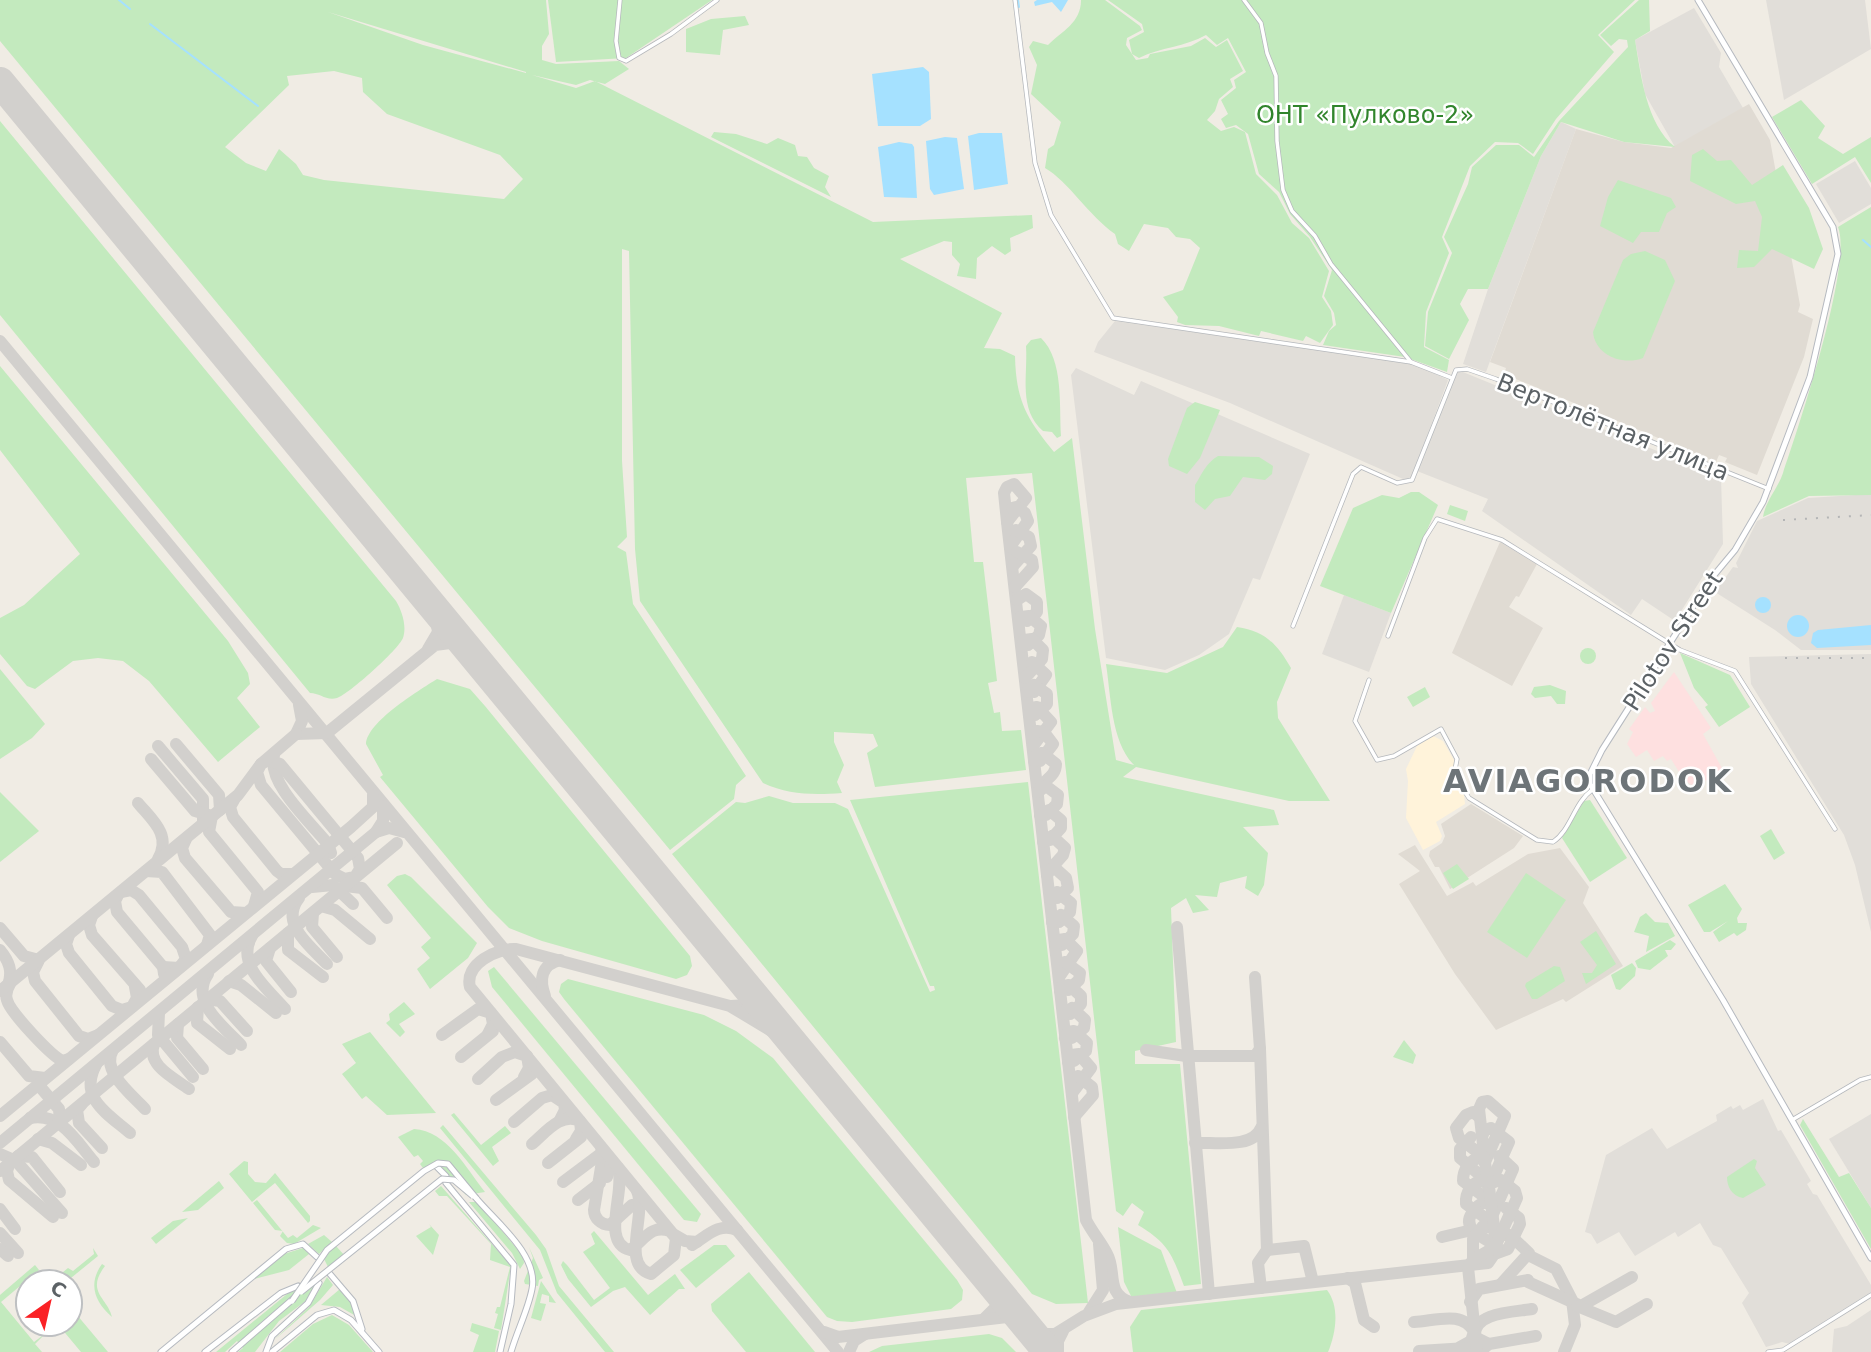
<svg xmlns="http://www.w3.org/2000/svg" width="1871" height="1352" viewBox="0 0 1871 1352" font-family="'DejaVu Sans',sans-serif">
<rect width="100%" height="100%" fill="#f0ece4"/>
<polygon fill="#fff3da" points="1433,736 1443,741 1454,760 1455,764 1449,772 1464,795 1465,804 1436,822 1442,836 1440,841 1423,850 1406,818 1408,781 1406,769 1417,746"/>
<g fill="#e1ded9">
<polygon points="1766,0 1865,0 1871,49 1784,100"/>
<polygon points="1694,8 1721,53 1719,67 1743,108 1675,147 1645,94 1635,40"/>
<polygon points="1561,122 1576,129 1486,372 1463,364 1488,289 1541,156"/>
<polygon points="1855,161 1871,188 1871,204 1839,223 1816,184"/>
<polygon points="1115,321 1413,363 1448,380 1410,482 1230,403 1094,352 1098,342"/>
<polygon points="1076,368 1134,395 1141,381 1310,454 1260,580 1253,578 1229,634 1199,655 1165,670 1106,658 1071,375"/>
<polygon points="1458,370 1721,477 1723,544 1675,621 1642,599 1631,615 1482,511 1488,499 1417,471"/>
<polygon points="1871,494 1871,650 1801,650 1775,630 1715,592 1733,567 1738,568 1736,563 1757,521 1808,498"/>
<polygon points="1344,595 1391,613 1369,672 1322,654"/>
<polygon points="1871,654 1871,932 1855,865 1844,835 1751,684 1749,657"/>
<polygon points="1763,1099 1778,1131 1781,1130 1811,1181 1807,1184 1813,1194 1817,1195 1871,1285 1871,1295 1790,1344 1782,1342 1766,1347 1742,1303 1749,1293 1721,1248 1713,1245 1700,1223 1678,1237 1675,1232 1635,1256 1619,1232 1597,1244 1591,1234 1585,1232 1606,1155 1652,1128 1667,1149 1717,1121 1716,1115 1731,1106 1733,1109 1740,1105 1743,1110"/>
<polygon points="1871,1114 1871,1208 1829,1139"/>
<polygon points="1871,1310 1871,1352 1832,1352 1834,1329 1847,1326"/>
</g>
<g fill="#e0dbd3">
<polygon points="1749,104 1770,140 1800,305 1798,312 1813,319 1804,357 1757,475 1725,462 1727,458 1719,455 1716,462 1504,374 1506,368 1490,362 1576,129 1624,142 1671,148"/>
<polygon points="1500,542 1537,564 1519,597 1516,596 1509,607 1543,628 1512,686 1452,653"/>
<polygon points="1471,804 1523,836 1514,848 1450,889 1439,867 1435,867 1429,856 1430,851 1442,843 1445,836 1441,824"/>
<polygon points="1415,845 1447,896 1473,882 1476,886 1528,854 1560,848 1589,887 1583,903 1623,966 1566,1002 1563,999 1496,1030 1455,974 1399,884 1420,871 1398,854"/>
</g>
<polygon fill="#fee0e0" points="1674,672 1711,728 1703,734 1723,770 1695,787 1684,780 1671,759 1667,761 1663,756 1654,761 1647,750 1636,757 1627,744 1633,732 1629,729 1645,707 1650,713 1655,711 1651,703"/>
<g fill="#c3eabe" fill-rule="evenodd">
<path d="M0,0H546L549,34L542,46V60L556,64L619,61L629,69L605,84L590,80L576,85L532,75L576,88L595,81L873,222L1032,215L1033,228L1010,238L1011,251L1005,255L992,246L977,258L976,279L957,276L960,264L952,255V242L944,241L900,259L1002,313L984,348L1000,349L1015,356C1016,400 1026,418 1054,452L1072,438L1095,629L1116,760L1134,765C1111,742 1111,696 1106,664L1167,673L1223,647L1237,627C1265,631 1277,644 1291,668L1277,702L1278,718L1330,801H1289L1136,767L1123,777L1274,810L1279,825L1243,827L1268,853L1264,885L1258,896L1245,888L1247,876L1220,883L1217,897L1195,895L1209,910L1193,913L1186,898L1171,908L1176,1042L1135,1051V1064H1180L1201,1284L1184,1286C1172,1254 1168,1243 1138,1225L1144,1212L1132,1203L1123,1216L1116,1211L1032,473L966,478L974,562H983L997,681L988,683L994,713L1000,712L1002,731L1021,730L1026,770L875,787L867,753L878,746L873,734L834,732V742L844,765L837,782L842,793C813,795 789,795 763,783L640,601L635,549L629,251L622,249V461L627,537L617,547L626,552L633,604L746,776L736,785L734,799L670,850L0,41ZM328,12L526,72V73L423,45ZM334,71L362,78L363,92L387,114L500,155L523,179L504,199L324,180L303,175L296,164L279,149L266,171L246,163L225,147L289,85L287,76Z"/>
<polygon points="548,0 712,0 626,58 556,62"/>
<path d="M1081,0H1105L1140,26L1142,30L1127,38L1126,45L1136,60L1148,58L1150,54L1191,46L1205,38L1216,47L1227,40L1243,71L1230,79L1233,87L1219,99L1215,111L1207,120L1221,131L1234,127L1245,132L1256,174L1277,195L1292,223L1309,238L1329,271L1322,297L1331,311L1333,325L1320,343L1306,336L1303,341L1261,331L1259,336L1219,326L1185,325L1177,322L1178,317L1163,297L1183,290L1200,248L1190,239L1176,237L1168,228L1144,224L1129,251L1118,244L1115,234C1089,216 1068,181 1045,168L1048,149L1054,145L1061,122L1031,94L1037,65L1029,47L1033,41L1048,45C1062,31 1081,23 1081,0Z"/>
<path d="M1108,0H1635L1598,35L1614,52L1556,119L1533,154L1518,143L1495,142L1470,166L1442,237L1449,253L1426,312L1424,347L1449,360L1447,372L1405,357L1323,345L1329,331L1336,325L1334,313L1324,296L1332,270L1310,237L1290,214L1279,192L1259,174L1248,134L1236,125L1226,128L1221,119L1228,114L1221,100L1236,88L1234,80L1246,72L1228,38L1217,45L1206,35C1185,47 1161,47 1139,58L1132,54L1129,40L1144,32L1142,24Z"/>
<path d="M1639,0H1649L1650,31L1635,40C1641,75 1646,124 1675,147L1624,142L1561,122L1541,156L1488,289H1468L1460,304L1469,320L1449,359L1425,346L1428,312L1452,253L1444,237L1468,184L1472,167L1496,145H1519L1534,157L1559,121L1628,47L1627,40L1619,39L1611,46L1600,35Z"/>
<polygon points="745,16 749,25 723,30 720,55 686,52 686,29 711,19"/>
<polygon points="1801,100 1825,126 1818,138 1843,154 1871,137 1871,183 1855,157 1812,184 1772,117"/>
<path d="M0,121L396,601C402,611 407,626 403,638C398,650 349,694 337,698C326,701 320,693 310,693L0,315Z"/>
<polygon points="714,132 736,134 767,144 778,138 795,145 798,156 807,157 814,168 829,176 825,187 831,197 711,137"/>
<polygon points="1703,149 1717,161 1731,160 1752,185 1783,165 1809,208 1823,249 1814,269 1772,249 1754,267 1737,268 1739,250 1758,251 1762,217 1755,201 1736,204 1690,181 1692,155"/>
<polygon points="1618,180 1671,198 1676,207 1667,213 1659,232 1641,232 1633,243 1600,226 1608,197"/>
<path d="M1871,207V495L1809,496L1763,517C1765,502 1778,488 1783,473C1798,429 1853,264 1838,227Z"/>
<path d="M1645,251L1665,260L1675,281L1643,358C1622,366 1595,355 1593,332L1623,260L1631,254Z"/>
<path d="M1041,338C1064,360 1059,406 1061,436L1057,438L1052,432L1043,431C1018,409 1028,376 1026,346L1031,340Z"/>
<polygon points="0,366 228,641 248,673 250,684 237,698 260,727 218,762 149,681 123,661 98,658 73,661 35,689 27,686 0,654 0,618 24,605 80,554 0,450"/>
<polygon points="1195,402 1220,410 1200,458 1187,474 1169,466 1168,459 1187,408"/>
<path d="M1218,456L1259,457L1273,466L1272,474L1265,480L1243,477L1230,496L1215,499L1205,510L1195,502V485C1202,474 1206,463 1218,456Z"/>
<polygon points="1411,492 1419,492 1438,505 1391,613 1320,586 1353,508 1382,495 1399,498"/>
<polygon points="1450,505 1468,511 1465,521 1447,514"/>
<circle cx="1588" cy="656" r="8"/>
<polygon points="1680,653 1730,675 1750,707 1719,727 1705,707 1708,705 1694,688"/>
<polygon points="0,669 45,724 32,738 0,759"/>
<path d="M437,679L470,689L485,706L690,956L692,966L687,975L676,979L542,941L509,928L488,907L380,777L383,775L366,744C367,722 418,691 437,679Z"/>
<polygon points="1550,685 1566,691 1565,704 1557,704 1551,696 1535,698 1531,694 1534,687"/>
<polygon points="1425,687 1430,697 1413,707 1407,697"/>
<polygon points="1028,782 1088,1303 1056,1304 1032,1294 672,854 736,802 745,803 769,796 793,803 835,803 848,809 930,992 935,990 934,986 930,986 850,800"/>
<polygon points="0,792 39,831 0,862"/>
<polygon points="1590,800 1627,858 1590,882 1562,838 1584,801"/>
<polygon points="1771,829 1785,853 1774,860 1760,836"/>
<polygon points="1457,864 1469,879 1453,889 1443,873"/>
<polygon points="1526,873 1566,900 1527,958 1487,932"/>
<polygon points="405,874 411,877 477,943 468,958 430,989 417,969 430,958 421,947 431,938 387,885 397,876"/>
<polygon points="1725,884 1742,909 1737,918 1738,923 1747,923 1746,930 1737,936 1734,933 1719,942 1713,932 1728,921 1710,932 1704,932 1688,905"/>
<polygon points="1646,913 1655,922 1668,923 1675,936 1646,952 1649,936 1634,932 1640,917"/>
<polygon points="1596,931 1616,964 1586,984 1582,973 1592,973 1597,965 1580,942"/>
<polygon points="1670,940 1676,944 1671,950 1665,950 1668,956 1650,970 1638,968 1635,961"/>
<polygon points="1632,963 1636,968 1635,976 1620,990 1616,989 1611,975"/>
<polygon points="1554,966 1560,967 1565,981 1537,999 1532,999 1525,986 1526,983"/>
<polygon points="494,967 701,1214 697,1222 684,1220 492,987 488,971"/>
<polygon points="568,979 704,1015 736,1031 773,1058 957,1280 963,1290 962,1300 951,1309 852,1322 837,1321 827,1317 564,999 559,992 561,984"/>
<polygon points="404,1002 415,1014 399,1024 405,1032 400,1037 386,1023 390,1020 389,1014"/>
<polygon points="370,1032 436,1113 387,1115 366,1096 362,1099 342,1074 356,1063 342,1044"/>
<polygon points="1404,1040 1416,1055 1413,1064 1393,1057"/>
<polygon points="454,1113 481,1145 505,1126 511,1133 492,1147 499,1161 493,1166 451,1115"/>
<polygon points="1803,1119 1839,1177 1849,1173 1871,1208 1871,1249 1800,1125"/>
<polygon points="443,1125 536,1235 546,1249 559,1286 614,1352 605,1352 557,1293 540,1250 440,1128"/>
<path d="M414,1129C447,1131 466,1168 485,1192L466,1195C453,1179 446,1166 423,1168L420,1164L423,1161L418,1155L414,1157L398,1137Z"/>
<path d="M1754,1159L1757,1161L1755,1168L1766,1185L1743,1198C1732,1196 1727,1187 1727,1177Z"/>
<polygon points="244,1161 248,1162 248,1174 255,1182 266,1183 275,1173 310,1216 310,1221 308,1223 275,1183 252,1202 229,1174"/>
<polygon points="219,1181 224,1188 198,1210 182,1212"/>
<polygon points="441,1186 511,1266 501,1330 494,1328 498,1314 495,1313 497,1307 500,1307 510,1267 490,1260 491,1244 447,1196 439,1196 435,1191"/>
<polygon points="257,1200 288,1238 293,1235 297,1238 313,1225 321,1228 294,1244 287,1243 280,1236 283,1231 275,1230 253,1203"/>
<polygon points="469,1202 478,1202 523,1256 524,1263 520,1269 512,1253"/>
<polygon points="188,1218 156,1244 151,1238 173,1221"/>
<polygon points="429,1224 439,1235 433,1255 416,1236 431,1227"/>
<polygon points="1118,1227 1161,1250 1177,1293 1137,1298 1131,1296 1124,1282"/>
<polygon points="594,1231 648,1295 675,1274 685,1289 679,1289 650,1315 625,1287 613,1291 591,1307 568,1279 561,1265 563,1261 567,1265 594,1300 610,1288 583,1252 595,1244 591,1234"/>
<polygon points="324,1235 332,1242 319,1254 308,1244"/>
<polygon points="714,1245 726,1245 735,1256 696,1288 680,1270"/>
<polygon points="336,1246 345,1256 328,1267 323,1257"/>
<polygon points="529,1247 543,1278 539,1280 538,1286 525,1284 524,1281 533,1258"/>
<polygon points="93,1248 98,1256 66,1282 56,1282 57,1277 68,1268 73,1271 94,1254"/>
<polygon points="303,1248 309,1254 289,1270 254,1279 284,1254"/>
<path d="M102,1264L105,1266C85,1292 108,1298 112,1317C94,1302 88,1283 102,1264Z"/>
<polygon points="35,1265 39,1270 1,1302 34,1342 46,1333 35,1344 42,1352 0,1352 0,1295"/>
<polygon points="749,1272 815,1352 746,1352 712,1311 711,1304"/>
<polygon points="327,1277 333,1285 320,1300 273,1341 309,1307"/>
<polygon points="541,1281 556,1303 549,1302 549,1296 542,1294 540,1303 546,1304 541,1321 531,1318"/>
<polygon points="317,1285 307,1300 279,1321 255,1352 238,1352 243,1348 237,1341 225,1352 216,1352 292,1290"/>
<polygon points="340,1289 351,1302 356,1316 340,1307 321,1305"/>
<path d="M1327,1290C1340,1307 1336,1333 1328,1352H1133L1130,1327L1141,1310Z"/>
<polygon points="77,1314 77,1315 108,1352 81,1352 61,1328 70,1324"/>
<polygon points="332,1315 349,1325 373,1352 280,1352 313,1324"/>
<polygon points="472,1323 499,1331 495,1352 473,1352 479,1335 470,1331"/>
<polygon points="989,1334 1002,1338 1016,1352 869,1352 882,1346"/>
</g>
<g fill="#a5e1ff">
<polygon points="1037,0 1068,0 1061,12 1052,2 1035,6 1034,2"/>
<polygon points="923,67 929,72 931,119 920,126 878,126 872,74"/>
<polygon points="979,133 1002,133 1008,184 974,190 968,136"/>
<polygon points="945,137 957,138 964,189 934,195 930,189 926,141"/>
<polygon points="899,142 912,144 914,147 917,198 884,197 878,147"/>
<circle cx="1763" cy="605" r="8"/>
<circle cx="1798" cy="626" r="11"/>
<polygon points="1871,625 1871,645 1817,648 1811,643 1813,633 1818,630"/>
</g>
<g fill="none" stroke-linecap="round" stroke-linejoin="round">
<g stroke="#a5e1ff" stroke-width="2">
<polyline points="119,0 130,9"/>
<polyline points="1018,0 1019,7"/>
<polyline points="150,24 258,106"/>
<polyline points="1863,240 1871,247"/>
</g>
<g stroke="#d2d0cd" stroke-width="12">
<polyline points="0,341 838,1352"/>
<polygon points="1014,484 1026,498 1007,522 1004,493 1007,487"/>
<path d="M1007,522L1086,1220C1092,1232 1101,1242 1107,1254C1117,1272 1105,1293 1130,1302"/>
<polyline points="1010,547 1028,521 1025,513 1016,507 1012,508"/>
<polyline points="1013,566 1031,546 1029,537 1016,530"/>
<polyline points="1015,587 1033,567 1032,560 1017,552"/>
<polyline points="1017,600 1026,594 1037,602 1037,612 1027,621"/>
<polyline points="1019,623 1021,617 1029,616 1041,626 1039,635 1028,645"/>
<polyline points="1022,647 1024,640 1032,639 1043,650 1042,659 1025,678"/>
<polyline points="428,649 438,632 434,607"/>
<polyline points="1032,662 1046,675 1034,692"/>
<polyline points="1027,692 1034,685 1047,694 1047,704 1035,715"/>
<polyline points="299,705 302,721 296,734 327,733 435,645 450,643 469,650"/>
<polyline points="1029,715 1032,708 1037,707 1051,722 1033,746"/>
<polyline points="1037,731 1044,732 1053,744 1040,761"/>
<polyline points="176,744 219,795 220,810"/>
<polyline points="158,746 203,799 203,823"/>
<path d="M274,755C266,782 311,823 328,844L331,853"/>
<polyline points="151,759 195,811 212,816 209,832 258,892 254,906"/>
<polygon points="268,760 280,764 358,858 360,869 355,877 345,879 335,874 261,785 257,772 261,764"/>
<path d="M1034,761L1037,754L1042,753L1056,764C1056,778 1041,780 1038,792"/>
<polyline points="1038,792 1046,786 1058,795 1057,804 1046,815"/>
<polyline points="235,798 230,807 233,817 277,871 281,874 293,874"/>
<path d="M138,803C152,820 172,835 158,859"/>
<polyline points="383,806 383,821 376,832 389,828 404,832"/>
<polyline points="1040,815 1049,810 1061,820 1061,828 1050,840"/>
<polyline points="186,839 182,848 185,858 231,912 246,913"/>
<polyline points="1043,842 1052,836 1065,848 1063,855 1047,873"/>
<polyline points="146,871 162,872 210,935 207,945"/>
<polyline points="1047,875 1051,869 1056,869 1066,878 1068,888 1057,898"/>
<polyline points="345,886 362,888 387,918"/>
<polyline points="312,887 333,885 353,904"/>
<polyline points="121,892 131,890 139,895 182,947 186,959 179,968 163,967"/>
<polyline points="118,895 115,901 117,912 163,967 164,974"/>
<path d="M299,898C279,923 310,946 327,964"/>
<polyline points="1050,899 1057,892 1071,903 1070,912 1059,922"/>
<polyline points="321,906 335,910 370,939"/>
<polyline points="313,913 312,927 337,957"/>
<polyline points="92,916 89,925 92,935 140,990"/>
<polyline points="1052,922 1061,915 1074,926 1073,934 1062,945"/>
<polyline points="1177,927 1209,1294"/>
<polyline points="0,928 24,956 39,960"/>
<polyline points="288,933 288,950 323,977"/>
<polyline points="69,935 66,944 69,953 112,1006 122,1010 132,1007 137,998 135,987"/>
<path d="M252,936C235,964 268,989 285,1009"/>
<polyline points="1055,945 1059,940 1065,939 1077,951 1059,977"/>
<polyline points="270,948 266,961 291,992"/>
<path d="M0,950C9,961 13,971 8,985"/>
<polyline points="38,962 33,972 35,981 79,1036 88,1039 98,1035"/>
<polyline points="1065,962 1080,973 1079,980 1068,990"/>
<path d="M208,974C189,1001 224,1027 241,1045"/>
<polyline points="1255,977 1260,1049"/>
<polyline points="229,981 241,985 276,1013"/>
<path d="M10,984C7,989 5,994 7,1000C10,1012 52,1057 63,1061L69,1059"/>
<polyline points="0,991 238,795 261,764 296,734"/>
<polyline points="1060,991 1063,986 1069,985 1081,996 1081,1004 1070,1014"/>
<path d="M545,996C539,979 541,965 560,960"/>
<polyline points="207,999 220,1001 247,1031"/>
<polyline points="731,1006 747,1005 750,991"/>
<polyline points="198,1007 197,1023 230,1049"/>
<polyline points="159,1013 158,1035 193,1077"/>
<polyline points="1063,1014 1072,1008 1085,1020 1084,1028 1072,1038"/>
<polyline points="178,1024 177,1038 203,1069"/>
<polyline points="442,1035 478,1009 491,1013 493,1024 488,1034"/>
<polyline points="1065,1038 1068,1032 1074,1031 1087,1043 1086,1051 1074,1061"/>
<polyline points="0,1042 29,1076 45,1078"/>
<path d="M154,1044C146,1065 174,1078 189,1089"/>
<path d="M113,1050C100,1070 132,1095 145,1109"/>
<polyline points="1146,1050 1186,1056 1255,1056 1260,1049 1267,1250 1258,1263 1261,1288"/>
<polyline points="461,1057 493,1031"/>
<polyline points="1068,1062 1071,1055 1079,1054 1091,1068 1072,1093"/>
<path d="M96,1065C78,1098 108,1114 130,1133"/>
<polyline points="478,1079 502,1057 515,1052 527,1056 529,1068 524,1077"/>
<polyline points="42,1089 59,1109 60,1122"/>
<polyline points="496,1100 532,1074"/>
<polygon points="1488,1101 1505,1116 1485,1162 1479,1109 1482,1102"/>
<polyline points="82,1104 77,1110 79,1123 102,1148"/>
<polyline points="0,1116 351,827 373,807 373,795"/>
<polyline points="1074,1117 1093,1095 1092,1087 1078,1076"/>
<path d="M30,1118C61,1112 76,1141 94,1162"/>
<polyline points="514,1122 542,1098 552,1095 564,1103 565,1110 560,1120"/>
<polyline points="1471,1137 1460,1149 1460,1158 1488,1182"/>
<polyline points="38,1139 52,1143 81,1165"/>
<polyline points="0,1143 376,832"/>
<path d="M1195,1143C1215,1142 1253,1149 1261,1128"/>
<path d="M532,1144C546,1132 561,1112 580,1121L581,1131L576,1139"/>
<path d="M601,1147L603,1155L594,1210C594,1218 601,1225 610,1225L632,1205L644,1204"/>
<polyline points="0,1154 16,1161 62,1213"/>
<polyline points="18,1156 32,1157 60,1192"/>
<polyline points="10,1162 7,1171 9,1180 53,1217"/>
<path d="M1485,1162L1481,1158C1469,1159 1463,1170 1463,1181L1490,1201L1492,1206L1485,1202C1479,1204 1476,1207 1472,1213C1461,1229 1484,1238 1495,1245"/>
<polyline points="548,1163 581,1137"/>
<path d="M618,1168C626,1190 600,1243 630,1250C644,1241 650,1224 670,1231L676,1238L674,1255L651,1274C620,1265 647,1215 637,1191"/>
<polyline points="0,1171 397,843"/>
<polyline points="563,1182 599,1155 612,1161 607,1177"/>
<polyline points="578,1200 600,1183"/>
<polyline points="0,1209 15,1229"/>
<polyline points="1493,1214 1513,1169 1499,1156"/>
<polyline points="0,1233 18,1253"/>
<polyline points="1499,1235 1510,1235 1529,1253 1501,1284"/>
<polyline points="1442,1237 1472,1230"/>
<path d="M697,1242L685,1241L673,1234L470,987C464,964 497,948 516,949L730,1006L773,1032L810,1063"/>
<path d="M692,1245C707,1236 719,1222 737,1230"/>
<polyline points="0,1249 8,1256"/>
<polyline points="1267,1250 1304,1246 1313,1282"/>
<polyline points="1497,1253 1508,1249 1520,1224 1519,1218 1506,1208"/>
<polyline points="1530,1256 1556,1269 1572,1300 1575,1325 1564,1352"/>
<path d="M1473,1260V1239L1483,1226L1495,1229L1491,1222L1466,1204C1465,1192 1472,1182 1484,1180L1489,1187L1484,1157L1459,1138L1456,1128L1466,1115L1473,1112L1479,1117"/>
<polyline points="1348,1278 1355,1283 1364,1320 1374,1327"/>
<polyline points="1528,1282 1581,1306 1632,1277"/>
<polyline points="1470,1302 1479,1289 1528,1280"/>
<polyline points="1577,1306 1616,1322 1647,1304"/>
<polyline points="1089,1312 1103,1290 1099,1244"/>
<polyline points="984,1319 1000,1303 999,1293"/>
<path d="M1414,1322C1435,1321 1463,1310 1474,1332L1471,1341L1460,1347"/>
<polyline points="824,1332 838,1337 1007,1317 1042,1334 1055,1334 1084,1316 1116,1304 1488,1263 1497,1250 1489,1187 1509,1142 1491,1128 1485,1130 1482,1136"/>
<path d="M1489,1344L1475,1337C1472,1312 1515,1312 1532,1309"/>
<polyline points="1483,1349 1489,1344 1536,1336"/>
<polyline points="1419,1351 1467,1348"/>
<polyline points="849,1352 854,1341 865,1334"/>
<polyline points="1058,1352 1058,1341 1063,1331"/>
<polyline points="1477,1352 1468,1267 1473,1260 1495,1247 1517,1198 1515,1191 1501,1180 1491,1183"/>
</g>
<polyline stroke="#d2d0cd" stroke-width="30" points="0,82 1048,1352"/>
<defs>
<g id="street">
<polyline points="620,0 616,41 619,58 626,61 671,34 717,0"/>
<polyline points="1015,0 1035,163 1051,215 1113,318 1411,362"/>
<polyline points="1244,0 1261,23 1267,53 1276,76 1277,141 1283,190 1292,211 1315,236 1331,264 1411,362 1452,378"/>
<polyline points="1293,626 1353,474 1361,467 1397,483 1412,480 1456,370 1467,369 1496,379 1769,489"/>
<polyline points="1388,636 1425,538 1437,519 1502,540 1680,650 1735,671 1835,829"/>
<path d="M1369,680L1355,721L1377,760L1394,756L1441,729L1457,759L1454,775L1469,798L1537,840L1553,842C1571,830 1574,803 1592,790"/>
<polyline points="1792,1120 1860,1080 1871,1077"/>
<polyline points="1768,1352 1783,1350 1871,1295"/>
</g>
<g id="secondary">
<polyline points="1698,0 1833,227 1838,254 1810,377 1763,502 1735,550 1710,580 1602,750 1590,774 1590,784 1723,1000 1871,1258"/>
<polyline points="437,1167 446,1176"/>
<polyline points="446,1183 514,1265 511,1304 500,1352"/>
<path d="M476,1198C495,1221 539,1255 532,1289C528,1310 517,1331 511,1352"/>
<polyline points="330,1274 353,1301 362,1329"/>
<polyline points="161,1352 286,1249 303,1244 317,1257"/>
<polyline points="205,1352 281,1293 298,1286"/>
<polyline points="232,1352 293,1299"/>
<polyline points="266,1352 272,1336 308,1303 319,1283"/>
<polyline points="272,1352 317,1315 334,1310 351,1320 379,1352"/>
</g>
</defs>
<use href="#street" stroke="#b5b8bc" stroke-width="5"/>
<use href="#secondary" stroke="#b6bac0" stroke-width="7"/>
<use href="#street" stroke="#fff" stroke-width="3.5"/>
<use href="#secondary" stroke="#fff" stroke-width="5"/>
<g stroke="#b4b5b6" stroke-width="2" stroke-dasharray="2 9" stroke-linecap="butt">
<polyline points="1783,520 1871,515"/>
<polyline points="1785,658 1871,658"/>
</g>
<defs>
<g id="secondary-bridge">
<polyline points="301,1292 442,1179 454,1180 473,1196"/>
<polyline points="292,1301 327,1250 424,1171 438,1163 448,1164 476,1198"/>
</g>
</defs>
<use href="#secondary-bridge" stroke="#b6bac0" stroke-width="7" stroke-linecap="butt"/>
<use href="#secondary-bridge" stroke="#fff" stroke-width="5"/>
</g>
<g text-anchor="middle" stroke-width="5" stroke-linejoin="round" paint-order="stroke">
<g font-size="24" fill="#31852c" stroke="#fff">
<text x="1365" y="123">ОНТ «Пулково-2»</text>
</g>
<g font-size="24" fill="#5c6266" stroke="#fff">
<text transform="translate(1613 427) rotate(22)" y="8">Вертолётная улица</text>
<text transform="translate(1673 641) rotate(-57)" y="8">Pilotov Street</text>
</g>
<g font-size="32" font-weight="bold" letter-spacing="2" fill="#6d7478" stroke="#fff">
<text x="1588" y="792">AVIAGORODOK</text>
</g>
</g>
<g transform="translate(49 1303) rotate(34)"><circle r="33" fill="#ffffff" stroke="#bec0c2" stroke-width="2"/>
<path d="M0-5L12 26L0 18L-12 26Z" fill="#fa2125"/>
<text y="-10" font-size="19" font-weight="bold" text-anchor="middle" fill="#5c6266">С</text>
</g>
</svg>
